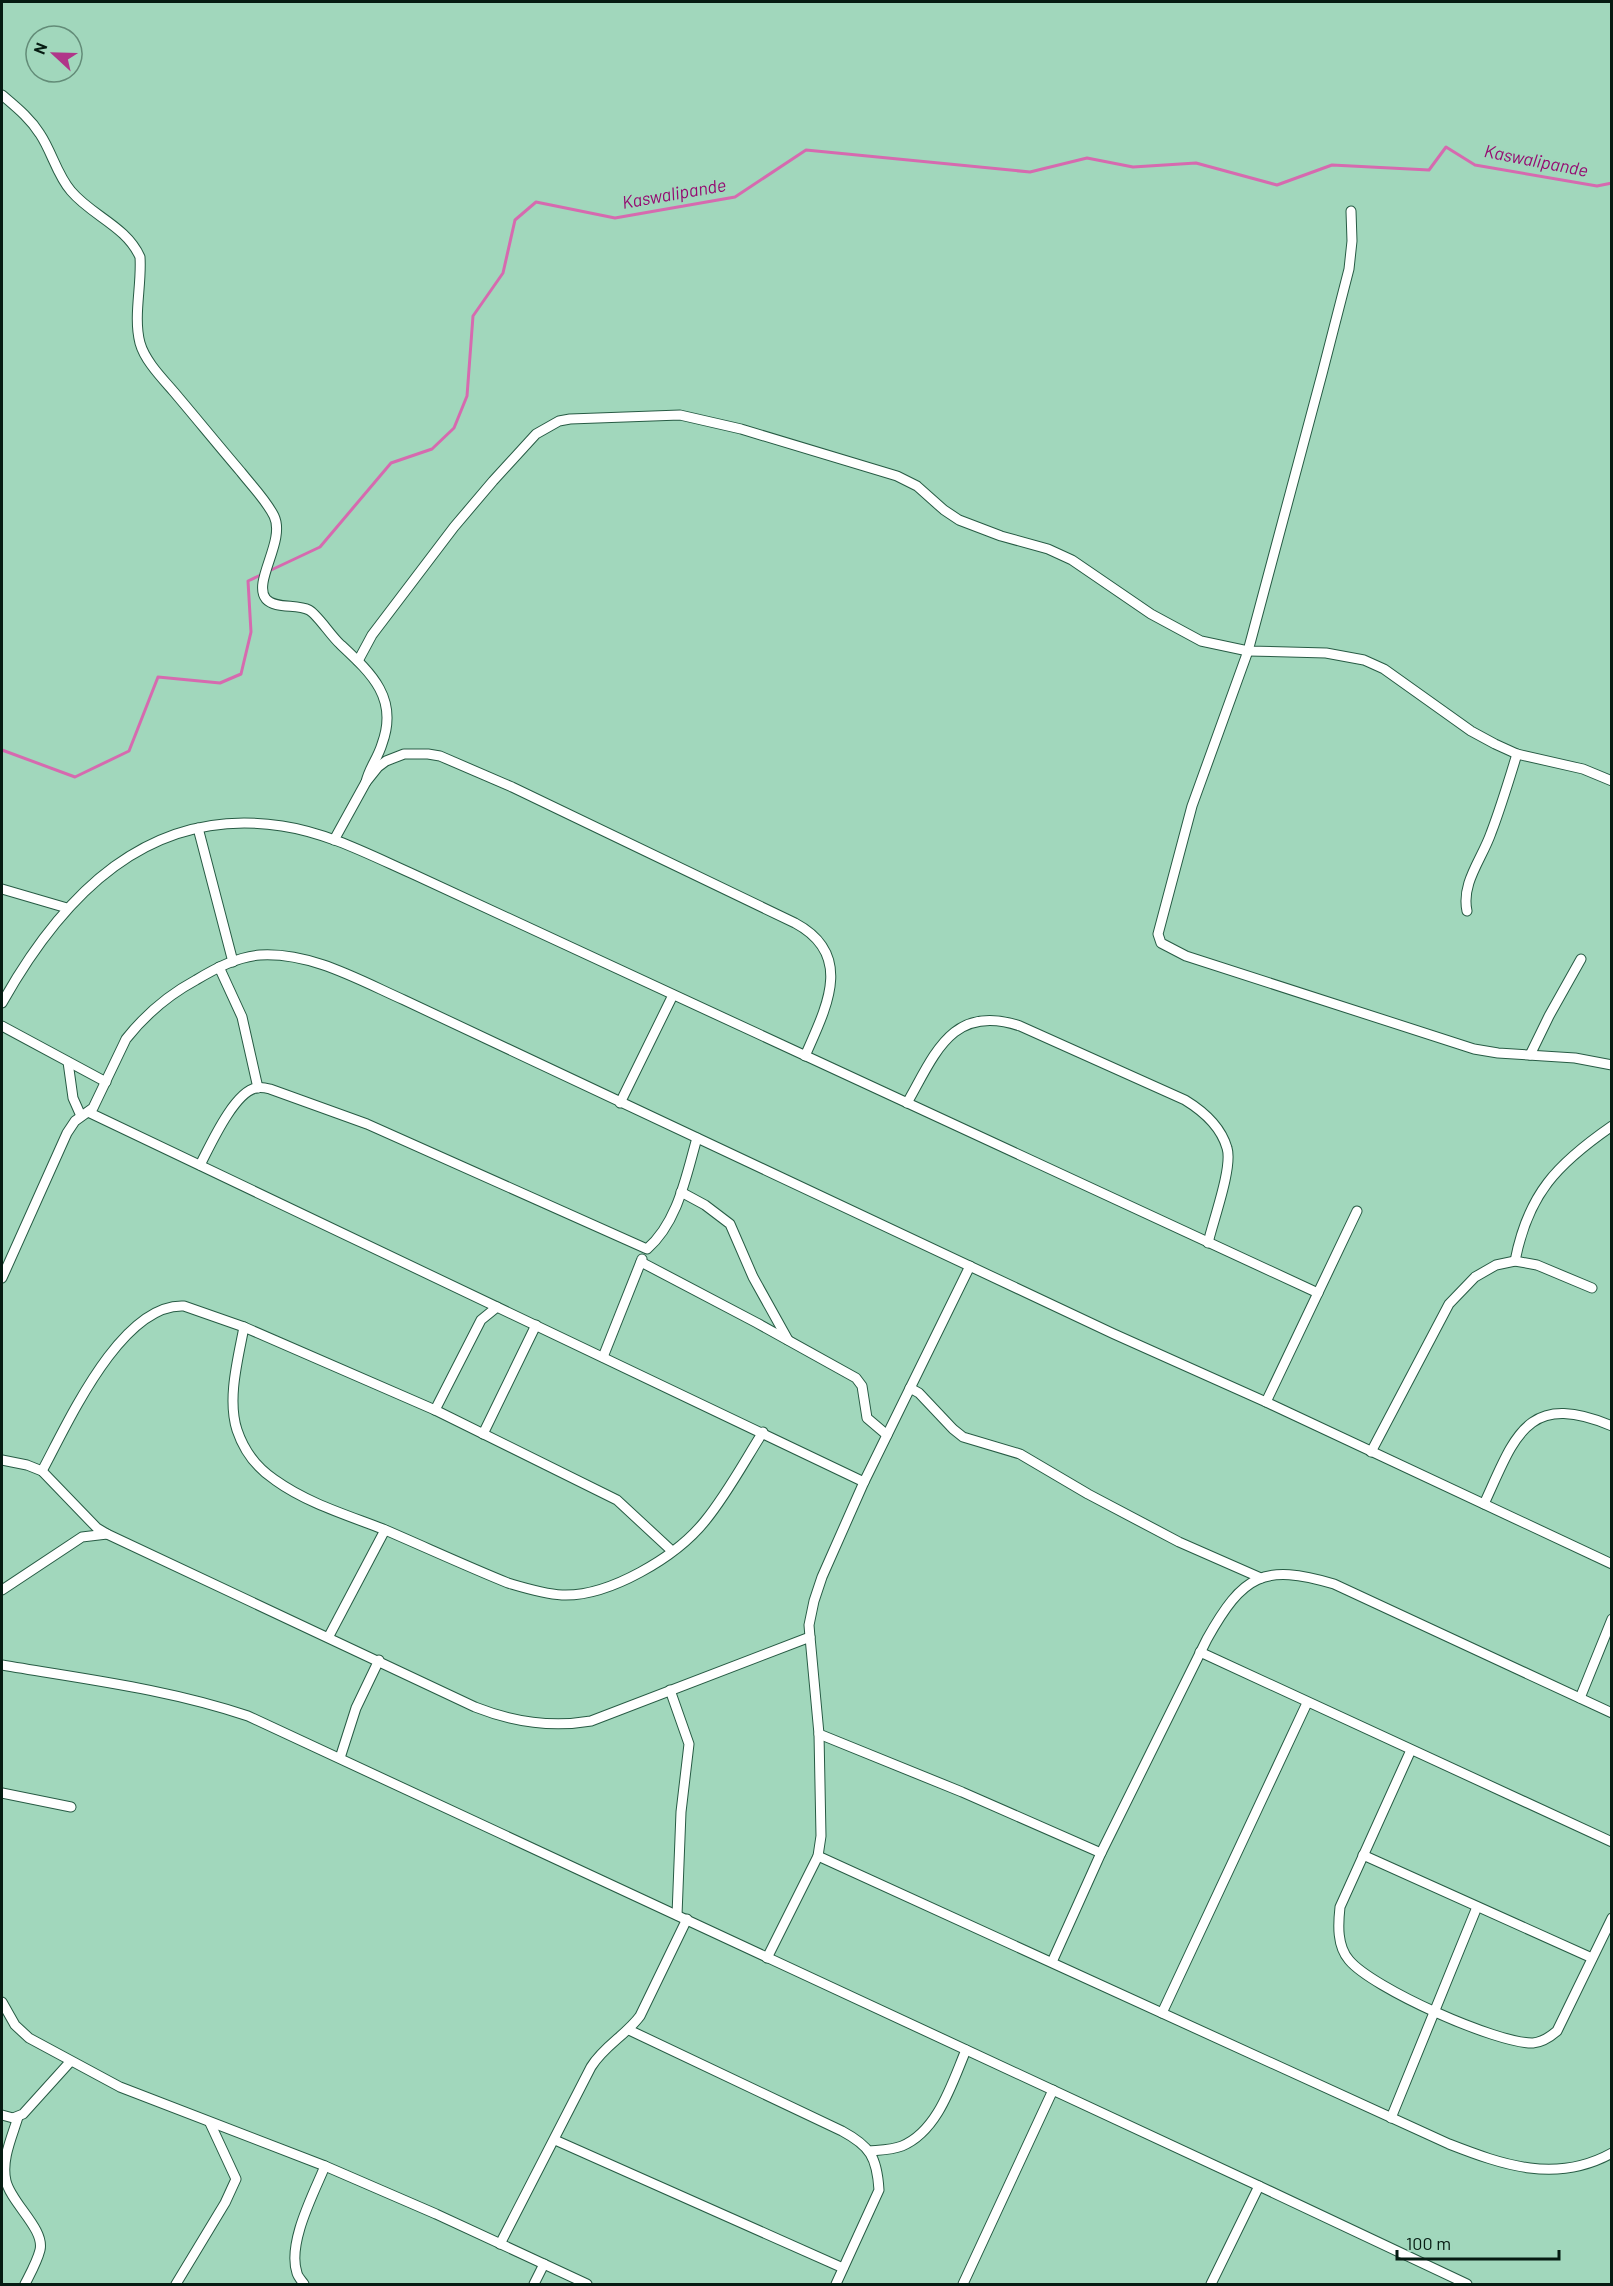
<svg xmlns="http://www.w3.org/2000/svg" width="1613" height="2286" viewBox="0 0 1613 2286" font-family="Barlow,sans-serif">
<rect width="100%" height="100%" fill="#a1d7bc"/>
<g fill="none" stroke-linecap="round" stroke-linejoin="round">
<g stroke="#d66aaf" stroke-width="3">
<polyline points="269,571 320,547 391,463 432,449 454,428 467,396 473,316 503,273 515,220 536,202 615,218 735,197 806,150 1030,172 1087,158 1133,167 1196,163 1277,185 1332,165 1429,170 1446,147 1475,165 1597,186 1612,183"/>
<polyline points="2,750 75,777 129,751 158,677 220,683 241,674 251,632 248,581 263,574"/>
</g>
<defs>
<g id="street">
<path d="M2,95C16,107 30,118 40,134C52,152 57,175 71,191C92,216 126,226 140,257C142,285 133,316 140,343C145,361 162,378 174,392C196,418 218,445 241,472C252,486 266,500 274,516C286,541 252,582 266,599C275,609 297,604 309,610C317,614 331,636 340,644C371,673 399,698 382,744C378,758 369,768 366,782"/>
<polyline points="1351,211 1352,241 1349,269 1322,374 1248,651 1192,806 1158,934 1161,943 1186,956 1474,1049 1498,1053 1575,1058 1612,1065"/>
<polyline points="358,661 372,635 454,527 493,481 536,434 559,421 570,419 680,415 741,429 897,476 917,486 944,510 959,520 1001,536 1048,549 1072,560 1151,614 1201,641 1248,651 1326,653 1364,660 1384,669 1471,731 1495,744 1517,754 1583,769 1612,781"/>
<polyline points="198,828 233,962"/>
<path d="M334,840L366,782L378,767L386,761L404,754H428L440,756L512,787L795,923C855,955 826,1008 805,1056"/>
<polyline points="2,889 67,908"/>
<path d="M1467,911C1461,883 1482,859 1491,833C1501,807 1509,780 1517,754"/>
<polyline points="219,967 242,1017 258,1088"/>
<path d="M2,1003C62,896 148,805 282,826C329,833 372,856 415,875L1318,1293"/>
<polyline points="2,1026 106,1082"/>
<polyline points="1530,1055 1549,1016 1581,959"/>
<polyline points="68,1062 73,1098 81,1116"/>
<polyline points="620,1103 673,995"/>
<path d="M907,1103C935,1054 952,1003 1020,1026L1185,1100C1203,1111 1221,1127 1227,1148C1233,1167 1213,1221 1208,1243"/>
<polyline points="88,1112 864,1482"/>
<path d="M200,1165C210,1146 234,1092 256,1088C260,1087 266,1088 270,1089L367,1124L647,1249C678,1222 686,1176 697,1138"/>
<polyline points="681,1192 705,1205 730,1224 753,1277 788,1340"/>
<path d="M1515,1261C1528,1194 1557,1164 1612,1126"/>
<polyline points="641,1262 757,1323 856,1378 862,1386 867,1418 887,1435"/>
<path d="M2,1278L67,1133L75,1121L93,1108L126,1039C145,1015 170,994 196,980C216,968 237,957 260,955C311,952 359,980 404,1000L1114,1334L1266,1402L1612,1564"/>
<path d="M244,1327C238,1359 227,1399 237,1430C244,1451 257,1468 275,1480C307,1503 347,1515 383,1529C425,1547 466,1566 508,1583C525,1588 544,1594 562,1595C609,1597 676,1557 705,1521C727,1494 744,1462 763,1432"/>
<polyline points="603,1357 642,1259"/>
<polyline points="910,1388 919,1393 953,1429 963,1437 1020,1454 1088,1494 1179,1542 1261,1578"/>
<polyline points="1266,1402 1357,1211"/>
<polyline points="435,1410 481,1320 497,1307"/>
<polyline points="483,1434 536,1325"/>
<polyline points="1371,1452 1449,1304 1475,1277 1496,1265 1515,1261 1537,1265 1592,1288"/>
<path d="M2,1460L27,1465L42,1471L97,1528L107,1534L475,1707C513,1722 550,1728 591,1721L810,1637"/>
<path d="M42,1471C68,1423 121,1303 184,1306L244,1327L435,1410L617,1500L672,1551"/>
<path d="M1484,1504C1515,1437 1526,1390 1612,1426"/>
<polyline points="2,1590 82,1537 107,1534"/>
<polyline points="329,1636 385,1530"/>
<polyline points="1200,1652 1612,1842"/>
<path d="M2,1665C84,1679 168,1689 248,1716L1259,2186L1467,2284"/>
<polyline points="670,1690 689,1744 681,1812 677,1915"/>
<polyline points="1580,1698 1612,1619"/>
<polyline points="819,1734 962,1792 1101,1853"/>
<path d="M1411,1750L1340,1907C1338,1925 1337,1946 1349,1960C1372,1988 1497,2044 1533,2043C1543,2042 1550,2037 1557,2031L1612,1918"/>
<polyline points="340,1758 356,1708 379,1660"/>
<polyline points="2,1793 71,1807"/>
<polyline points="1363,1855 1592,1958"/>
<path d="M818,1856L1449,2144C1503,2165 1556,2184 1612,2153"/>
<polyline points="767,1958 818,1856 821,1836 819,1734 810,1637 809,1625 814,1601 822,1577 864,1482 970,1266"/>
<path d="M1052,1962L1101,1853L1207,1639C1243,1575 1263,1563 1334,1584L1612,1713"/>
<polyline points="2,2002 15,2025 29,2038 120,2087 325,2166 436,2214 587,2284"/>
<polyline points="1162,2013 1307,1703"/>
<path d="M629,2030L842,2131C870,2146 877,2157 879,2190L836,2284"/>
<polyline points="2,2115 13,2118 23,2114 70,2062"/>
<path d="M18,2117C12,2137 1,2160 6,2181C11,2203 45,2229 40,2250C37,2262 30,2274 25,2284"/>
<polyline points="1391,2118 1477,1907"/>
<polyline points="555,2140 843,2268"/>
<path d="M869,2151C880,2150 892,2150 902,2146C938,2131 952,2083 966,2050"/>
<path d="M500,2244L591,2067C604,2046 626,2035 640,2016L687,1919"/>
<polyline points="176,2284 225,2203 236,2179 210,2123"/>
<path d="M304,2284C302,2281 298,2277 297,2273C287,2243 314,2193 325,2166"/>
<polyline points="534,2284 544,2264"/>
<polyline points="963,2284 1053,2090"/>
<polyline points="1211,2284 1259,2186"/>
</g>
</defs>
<use href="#street" stroke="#275b44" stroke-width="11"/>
<use href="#street" stroke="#fff" stroke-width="9"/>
</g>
<g text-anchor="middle" stroke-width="4.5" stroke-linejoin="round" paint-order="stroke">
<g font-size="18" font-style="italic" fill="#950a71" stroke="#a1d7bc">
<text transform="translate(1536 161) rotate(11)" y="6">Kaswalipande</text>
<text transform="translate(674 194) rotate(-10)" y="6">Kaswalipande</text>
</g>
</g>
<rect width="1613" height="2286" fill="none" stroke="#061b12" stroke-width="6"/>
<g transform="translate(54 54) rotate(292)"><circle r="28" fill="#a1d7bc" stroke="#638c78" stroke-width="1.5"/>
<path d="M0-4.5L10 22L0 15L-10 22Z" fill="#b03689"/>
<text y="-9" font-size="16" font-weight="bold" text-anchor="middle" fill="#061b12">N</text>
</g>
<path d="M1397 2250v9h162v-9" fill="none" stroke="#061b12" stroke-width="3"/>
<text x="1406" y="2250" font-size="18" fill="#061b12" stroke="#a1d7bc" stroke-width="4.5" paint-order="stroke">100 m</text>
</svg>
